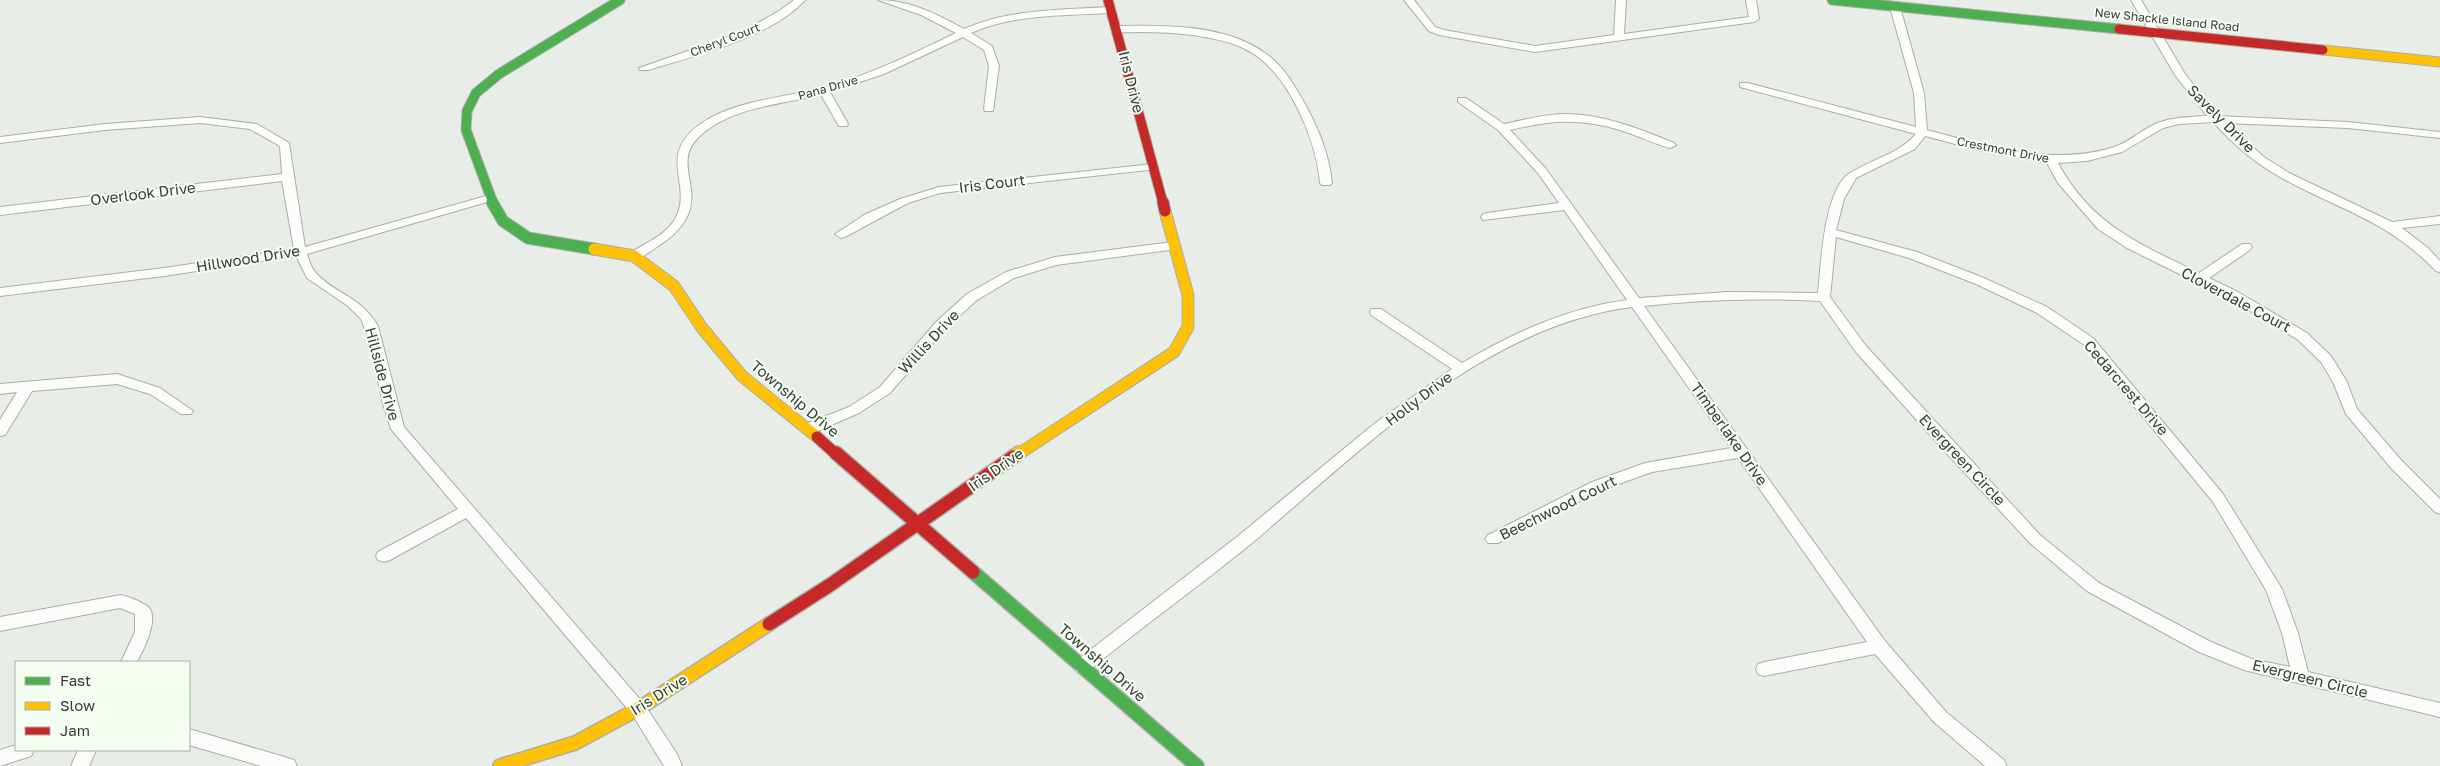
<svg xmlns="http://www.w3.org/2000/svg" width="2440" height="766" viewBox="0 0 2440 766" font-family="'Golos Text',sans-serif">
<rect width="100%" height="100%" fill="#e8eee7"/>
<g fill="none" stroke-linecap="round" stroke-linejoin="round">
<defs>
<g id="street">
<path d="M794,0H805C772,37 694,56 648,70H640L639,68L742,32L779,11Z"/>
<path d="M878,0C910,0 937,14 964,29C1010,9 1059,10 1108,7L1113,10L1108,13C1062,16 1014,14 971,33L992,46L999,66L993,111H985L984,109L989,66L984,50L963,37L884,74L830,92L848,124L847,126H839L821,95C781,104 726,108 697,139C667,170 724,204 657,247C649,252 639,261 630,259L628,256L630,253C644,244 666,235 675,219C694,185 656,157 699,125C736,98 790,98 833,85C876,72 916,52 956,33L921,15Z"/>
<polygon points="1404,0 1414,0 1435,27 1444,30 1535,46 1614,35 1616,0 1626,0 1624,34 1749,17 1746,0 1756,0 1759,19 1754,22 1535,52 1439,35 1429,31"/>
<path d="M2131,0H2141L2185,74L2218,116L2348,122L2440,132V138L2348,128L2225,123L2264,157L2289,173L2392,222L2440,216V224L2402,228L2428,248L2440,261V272L2436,271C2386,219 2339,210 2280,177C2255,163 2233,144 2213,122L2179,124L2163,128L2122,152L2087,161L2058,163C2091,225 2140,244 2199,273L2242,244H2250L2252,247L2250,250L2209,278L2238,292L2307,333L2331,356L2347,382L2357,409L2401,460L2440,499V514L2435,512L2391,468L2346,414L2333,382L2321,362L2297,339L2228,298L2127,248L2098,229L2058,183L2047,163L1982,151L1925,136L1915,149L1856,178L1844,199L1836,230L1917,252L1984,278L2047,307L2093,338L2223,494L2282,589L2298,633L2308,672L2440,703V717L2244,670L2199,652L2087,591L2030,543L1938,444L1856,352L1820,301C1761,298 1703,299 1644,306L1885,641L1946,712L2004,760L2007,766H1985L1934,722L1875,654L1764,676L1758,674L1756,669L1758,664L1764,662L1867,642L1738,458L1652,472L1602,490L1498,543H1488L1485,539L1488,535L1592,482L1645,463L1731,448L1632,307C1483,326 1362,450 1252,543C1198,587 1142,627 1088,671L1082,673L1076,671L1074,666L1076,661L1238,536L1374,424L1452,369L1371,315L1370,312L1371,309H1381L1462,363C1513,333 1567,308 1627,300L1564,210L1483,220L1481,217L1483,214L1487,213L1559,203L1538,173L1498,130L1458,102V98H1466L1504,124C1524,120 1544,114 1565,114C1603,114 1640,129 1674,143L1676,145L1670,148C1654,144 1639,136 1623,131C1581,118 1552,120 1510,130L1546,169L1639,298L1728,292L1818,293C1821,265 1824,188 1850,173C1872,159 1899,154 1916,134L1740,87V83H1748L1916,127L1914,93L1890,7L1895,4L1900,7L1924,93L1927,130C1987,146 2050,166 2111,148C2127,144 2140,131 2155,124C2171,117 2190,117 2207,116L2175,75ZM1836,237L1909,258L1976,284L2037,313L2083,344L2213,502L2266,590L2282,633L2290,667L2252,659L2211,642L2099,583L2040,535L1866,346L1830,297Z"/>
<path d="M1117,26C1164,25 1225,24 1265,53C1283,65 1295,86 1305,104C1319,130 1329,154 1332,183L1330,185H1322L1320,183C1316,138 1287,69 1245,49C1229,41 1211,38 1193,35C1176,33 1158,32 1140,32C1131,32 1122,33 1114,31V27Z"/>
<path d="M200,117L257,124L289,143L305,247L486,196H494V200L307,254C309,260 311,267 315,272C335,295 359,294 378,326L404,427L644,704L677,754L682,766H664L632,714L466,518L390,560L384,562L378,560L376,556L378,552L458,509L391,429L383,404L369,339L361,319L348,306L307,278L296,256L164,276L0,296V288L164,268L294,249L282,181L0,215V207L282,174L280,146L250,129L200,123L105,130L0,143V137L105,124Z"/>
<polygon points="1153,164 1157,165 1157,169 940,193 908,203 845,237 841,238 835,234 866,214 900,199 939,187"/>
<polygon points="1173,242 1179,246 1177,249 1056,265 1014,278 977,300 946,328 890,393 859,413 813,433 803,433 801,429 803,425 849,407 880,387 936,322 967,294 1006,272 1055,257"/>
<polygon points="117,374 160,388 193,411 191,414 181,414 150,394 117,384 32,391 5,435 0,436 0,420 17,392 0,394 0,384"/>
<path d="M121,595C129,597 140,601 147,606C161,616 143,651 137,662H121L135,632V614L120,608L0,631V617Z"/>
<polygon points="189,729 288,758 294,760 297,766 261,766 189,745"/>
<polygon points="16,745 16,750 34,750 31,756 0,766 0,750"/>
<polygon points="78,750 96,750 89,766 71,766"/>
</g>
<g id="fast-far2">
<polyline points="1832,0 2119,29"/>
<polyline points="493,203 466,130 467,111 476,93 499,74 620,0"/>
</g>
<polyline id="fast-far1" points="492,202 503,221 528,238 594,249"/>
<polyline id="fast" points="973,572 1197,766"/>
<polyline id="slow-far2" points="2323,50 2440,62"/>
<g id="slow-far1">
<polyline points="594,249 634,256 674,286 702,328 742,376 817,437"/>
<polyline points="1017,455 1174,352 1188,327 1188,295 1165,211"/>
</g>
<g id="slow">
<polyline points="1013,457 1019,453"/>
<polyline points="500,766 575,743 638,709 769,624"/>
</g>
<g id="jam-far2">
<polyline points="1108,0 1163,203"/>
<polyline points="2119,29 2323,50"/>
</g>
<g id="jam-far1">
<polyline points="1163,202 1165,211"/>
<polyline points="817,437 837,455"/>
</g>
<g id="jam">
<polyline points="836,453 973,572"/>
<polyline points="769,624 830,585 1013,457"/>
</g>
</defs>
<use href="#street" stroke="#aaaea9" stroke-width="2"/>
<use href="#fast-far2" stroke="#aaaea9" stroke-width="11"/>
<use href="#fast-far1" stroke="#aaaea9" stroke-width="13"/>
<use href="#fast" stroke="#aaaea9" stroke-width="16"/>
<use href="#slow-far2" stroke="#aaaea9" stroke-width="11"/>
<use href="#slow-far1" stroke="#aaaea9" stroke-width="13"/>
<use href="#slow" stroke="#aaaea9" stroke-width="16"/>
<use href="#jam-far2" stroke="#aaaea9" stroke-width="11"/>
<use href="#jam-far1" stroke="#aaaea9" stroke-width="13"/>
<use href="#jam" stroke="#aaaea9" stroke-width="16"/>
<use href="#street" fill="#fcfcfb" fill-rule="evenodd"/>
<use href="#fast-far2" stroke="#4caf50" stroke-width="9"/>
<use href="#fast-far1" stroke="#4caf50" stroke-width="11"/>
<use href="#fast" stroke="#4caf50" stroke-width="13"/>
<use href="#slow-far2" stroke="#ffc107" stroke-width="9"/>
<use href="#slow-far1" stroke="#ffc107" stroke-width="11"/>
<use href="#slow" stroke="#ffc107" stroke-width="13"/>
<use href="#jam-far2" stroke="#c62828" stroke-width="9"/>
<use href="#jam-far1" stroke="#c62828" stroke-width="11"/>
<use href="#jam" stroke="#c62828" stroke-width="13"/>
</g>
<g text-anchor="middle" stroke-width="4" stroke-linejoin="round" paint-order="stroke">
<g font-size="12" fill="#383c37" stroke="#f4fef1">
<text transform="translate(2167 20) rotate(6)" y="4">New Shackle Island Road</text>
<text transform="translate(725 40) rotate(-21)" y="4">Cheryl Court</text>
<text transform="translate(828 88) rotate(-16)" y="4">Pana Drive</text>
<text transform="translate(2003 150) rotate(11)" y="4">Crestmont Drive</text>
</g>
<g font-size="15" fill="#383c37" stroke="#f4fef1">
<text transform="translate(1131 82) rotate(76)" y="5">Iris Drive</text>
<text transform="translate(2221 119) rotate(45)" y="5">Savely Drive</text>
<text transform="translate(992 184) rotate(-7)" y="5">Iris Court</text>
<text transform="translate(143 194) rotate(-7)" y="5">Overlook Drive</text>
<text transform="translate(248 259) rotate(-9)" y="5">Hillwood Drive</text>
<text transform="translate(2236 300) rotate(28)" y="5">Cloverdale Court</text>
<text transform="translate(929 342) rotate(-47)" y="5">Willis Drive</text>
<text transform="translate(382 374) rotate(75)" y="5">Hillside Drive</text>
<text transform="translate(2126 388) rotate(49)" y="5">Cedarcrest Drive</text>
<text transform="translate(795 399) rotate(40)" y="5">Township Drive</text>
<text transform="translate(1419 399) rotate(-37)" y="5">Holly Drive</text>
<text transform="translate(1729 434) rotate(55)" y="5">Timberlake Drive</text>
<text transform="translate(1962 460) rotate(47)" y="5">Evergreen Circle</text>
<text transform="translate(996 470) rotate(-35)" y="5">Iris Drive</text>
<text transform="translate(1558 508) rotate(-26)" y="5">Beechwood Court</text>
<text transform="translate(1102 663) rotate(41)" y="5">Township Drive</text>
<text transform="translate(2310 679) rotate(14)" y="5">Evergreen Circle</text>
<text transform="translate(659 695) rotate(-32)" y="5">Iris Drive</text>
</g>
</g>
<rect x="15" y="661" width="175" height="90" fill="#f4fef1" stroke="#a9b0a7"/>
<rect x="25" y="677" width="25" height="8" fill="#4caf50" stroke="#a9b0a7"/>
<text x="60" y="686" font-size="15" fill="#383c37">Fast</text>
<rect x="25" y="702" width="25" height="8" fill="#ffc107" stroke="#a9b0a7"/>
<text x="60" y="711" font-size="15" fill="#383c37">Slow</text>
<rect x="25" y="727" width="25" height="8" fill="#c62828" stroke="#a9b0a7"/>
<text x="60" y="736" font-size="15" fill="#383c37">Jam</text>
</svg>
